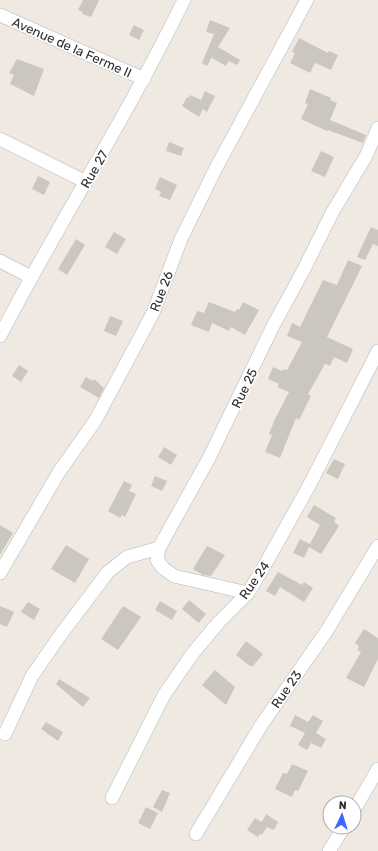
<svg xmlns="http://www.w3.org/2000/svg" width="378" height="851" viewBox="0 0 378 851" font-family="Rubik,sans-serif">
<rect width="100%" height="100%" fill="#efe9e1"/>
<g fill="#cbc7bf">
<polygon points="83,0 99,0 91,17 82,14 83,12 78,10"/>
<polygon points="210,20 230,28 218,47 240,60 237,65 229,61 226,66 212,58 213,55 207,66 202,63 214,34 206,32"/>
<polygon points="134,25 144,30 139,40 129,35"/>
<polygon points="299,38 328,53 329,51 338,55 331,70 315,63 310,73 290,63 295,53 292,52"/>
<polygon points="17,59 44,69 34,96 10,84 14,75 9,73"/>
<polygon points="310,89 331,98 330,100 337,103 330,120 366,135 363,143 328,130 327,131 301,119 308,104 305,103"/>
<polygon points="205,91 215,96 207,112 203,109 199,117 182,106 187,97 189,98 190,95 201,100"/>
<polygon points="169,142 184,148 181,156 166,151"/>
<polygon points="321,151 334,157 325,177 311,171"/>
<polygon points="38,176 50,182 44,195 32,189"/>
<polygon points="160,177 177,185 170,200 159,196 161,192 155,189"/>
<polygon points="371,227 378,230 378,246 373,244 365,260 357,257"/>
<polygon points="114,232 126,239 117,254 105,247"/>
<polygon points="76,239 85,245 67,275 58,269"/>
<polygon points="348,260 362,266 327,337 353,349 347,363 334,357 330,366 325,364 308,394 311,396 299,420 296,418 280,458 265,452 272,435 269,434 275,419 289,392 277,387 279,384 268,379 273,367 282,371 284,369 287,370 302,342 287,336 292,323 300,327 323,280 337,285"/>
<polygon points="209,302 235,312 237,309 239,310 243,302 259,310 245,335 231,327 229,331 212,323 209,332 191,325 197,311 204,313"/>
<polygon points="110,316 123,321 116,336 104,331"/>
<polygon points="19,365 28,371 21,382 12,376"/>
<polygon points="86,377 93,381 94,379 104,388 99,398 80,387"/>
<polygon points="164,447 177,455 171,465 158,457"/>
<polygon points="334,459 345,464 338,479 326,473"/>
<polygon points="155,476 167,481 162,491 151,486"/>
<polygon points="124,481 132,485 129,491 136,494 125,517 122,515 120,518 108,511"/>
<polygon points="314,505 336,518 334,522 339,526 321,554 309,547 304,558 293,553 300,539 310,544 320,525 307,517"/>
<polygon points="0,525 13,533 0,555"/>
<polygon points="66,545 89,559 75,583 51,569"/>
<polygon points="207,546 225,555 211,576 203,575 193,569"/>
<polygon points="278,572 302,585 304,582 313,588 304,602 280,587 275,596 266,591"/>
<polygon points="189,600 206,614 199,623 182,609"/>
<polygon points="160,601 177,611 172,620 155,610"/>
<polygon points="28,602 40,609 34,620 21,612"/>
<polygon points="0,606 14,612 7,627 0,624"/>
<polygon points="123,606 141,617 118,650 101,639"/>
<polygon points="364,629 378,638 378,659 364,687 346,678 361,652 357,650 359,646 355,643"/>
<polygon points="246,641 263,654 253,666 250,666 236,655"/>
<polygon points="215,670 235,687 226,705 202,685"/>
<polygon points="59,679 90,698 83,707 56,684"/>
<polygon points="295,715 308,722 313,715 323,721 316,733 326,739 321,748 311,743 307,750 298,745 305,733 290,726"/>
<polygon points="46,722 63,732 58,741 41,729"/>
<polygon points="292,764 308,771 298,791 295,790 292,797 275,789 283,773 287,774"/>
<polygon points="162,790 170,793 162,812 153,807"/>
<polygon points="146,807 158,813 150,829 138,823"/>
<polygon points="266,814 278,822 274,830 267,827 262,835 260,834 258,837 247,830 255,818 262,822"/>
</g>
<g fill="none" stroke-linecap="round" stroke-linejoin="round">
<defs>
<g id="street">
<polyline points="0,15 144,79"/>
<polyline points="0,139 86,182"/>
<polyline points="0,261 31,277"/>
<path d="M0,336C59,222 128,115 184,0"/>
<polyline points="0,573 59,472 95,421 153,313 181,239 216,168 307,0"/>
<polyline points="248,593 174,576 163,568 157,560 159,548 209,458 273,326 303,271 332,213 366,156 378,128"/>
<polyline points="5,734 32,676 59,637 108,572 127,557 159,548"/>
<polyline points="112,798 164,695 193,653 219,622 248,593 266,563 310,484 378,351"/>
<polyline points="354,810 378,769"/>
<polyline points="196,834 262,724 326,632 378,546"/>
<polyline points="329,851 344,827"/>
</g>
</defs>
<use href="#street" stroke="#b4b7c1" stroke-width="14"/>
<use href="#street" stroke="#fff" stroke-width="13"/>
</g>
<g text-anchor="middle" stroke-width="3.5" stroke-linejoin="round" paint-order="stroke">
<g font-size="13" fill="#2e2e2e" stroke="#fff">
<text transform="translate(72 47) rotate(24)" y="5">Avenue de la Ferme II</text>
<text transform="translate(94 169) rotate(-60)" y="5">Rue 27</text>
<text transform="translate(161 291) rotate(-69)" y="5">Rue 26</text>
<text transform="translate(244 388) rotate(-64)" y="5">Rue 25</text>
<text transform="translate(254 580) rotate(-55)" y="5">Rue 24</text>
<text transform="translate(286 689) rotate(-55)" y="5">Rue 23</text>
</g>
</g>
<g transform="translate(342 815) rotate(4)"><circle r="19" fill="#ffffff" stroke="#ababab"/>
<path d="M0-3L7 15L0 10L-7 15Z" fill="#4264fb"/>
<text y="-6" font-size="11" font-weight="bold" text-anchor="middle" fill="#2e2e2e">N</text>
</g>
</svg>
